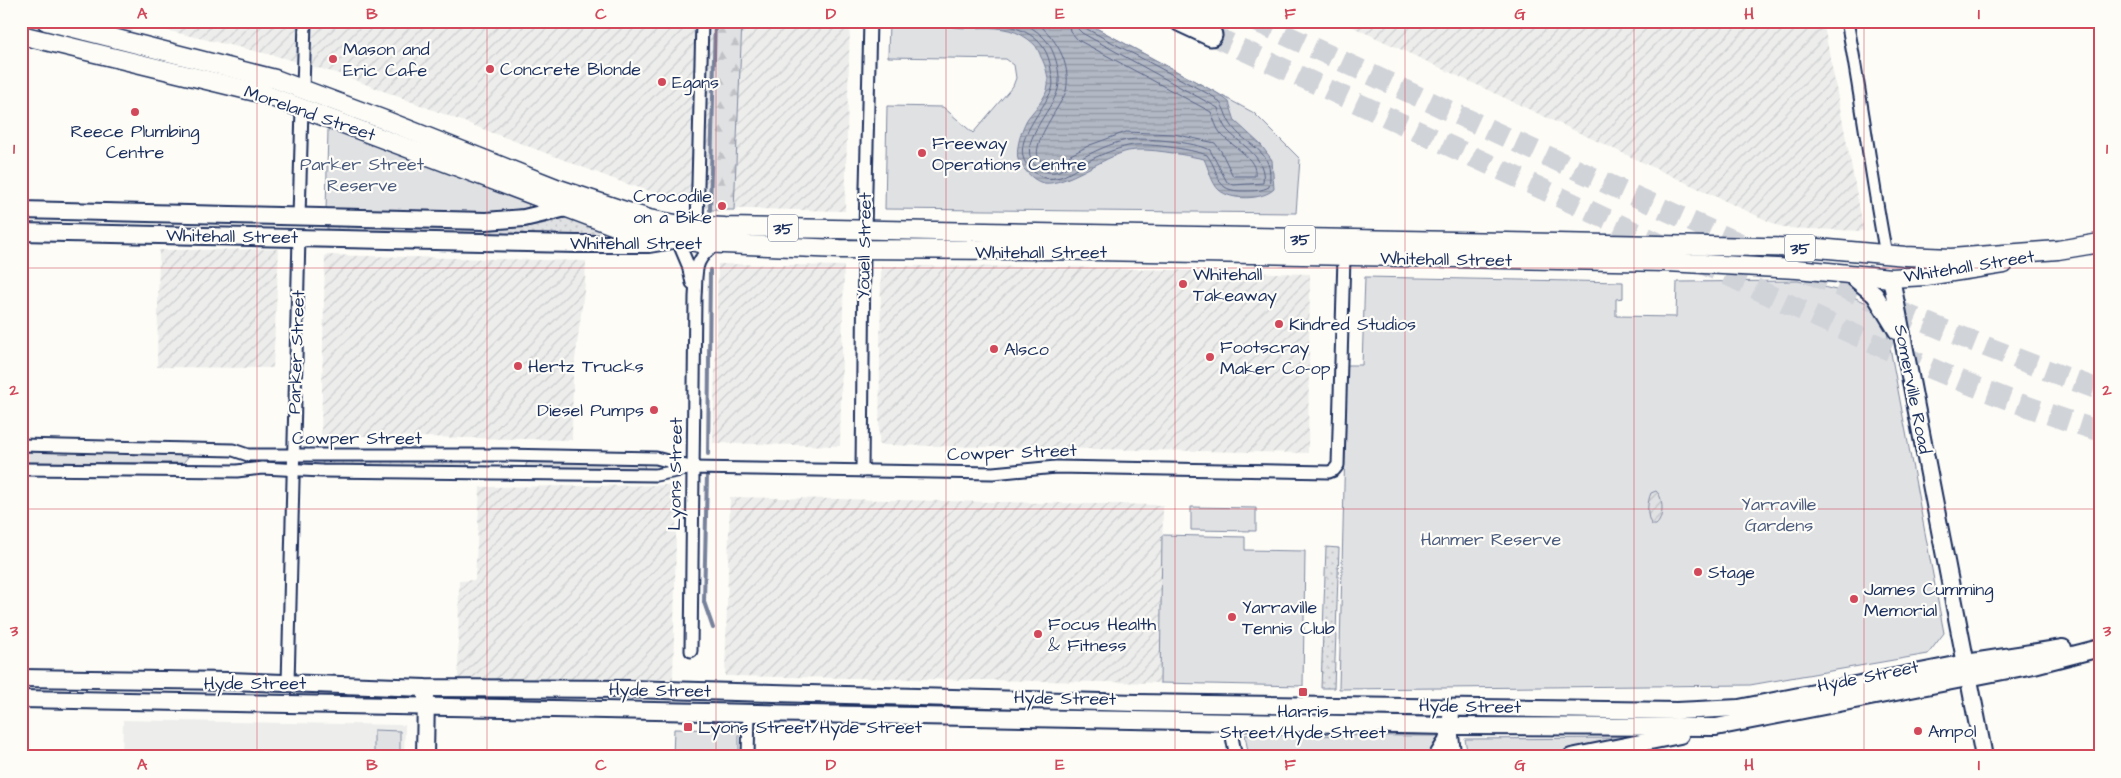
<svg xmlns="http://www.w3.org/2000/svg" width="2121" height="778" viewBox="0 0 2121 778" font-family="'Architects Daughter',sans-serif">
<defs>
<pattern id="industrial-furrows" width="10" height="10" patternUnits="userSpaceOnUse" patternTransform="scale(1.25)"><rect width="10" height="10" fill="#edeeec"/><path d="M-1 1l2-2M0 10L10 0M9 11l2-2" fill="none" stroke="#cbcccd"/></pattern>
<pattern id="grass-dots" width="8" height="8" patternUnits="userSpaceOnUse" patternTransform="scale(1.25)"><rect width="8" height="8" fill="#e0e1e3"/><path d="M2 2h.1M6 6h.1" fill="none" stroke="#c0c1c5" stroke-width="1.8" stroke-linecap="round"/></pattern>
<pattern id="forest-firs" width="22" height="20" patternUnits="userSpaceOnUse" patternTransform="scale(1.25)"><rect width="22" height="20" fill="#e0e1e3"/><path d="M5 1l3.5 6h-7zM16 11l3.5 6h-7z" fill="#c0c1c5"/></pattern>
<pattern id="garden-furrows" width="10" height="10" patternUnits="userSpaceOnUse" patternTransform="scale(1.25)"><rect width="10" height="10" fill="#e0e1e3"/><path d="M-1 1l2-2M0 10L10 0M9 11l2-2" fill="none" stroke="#c0c1c5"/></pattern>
<pattern id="water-rules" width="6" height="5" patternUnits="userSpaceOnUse" patternTransform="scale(1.25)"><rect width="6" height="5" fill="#b3b8c5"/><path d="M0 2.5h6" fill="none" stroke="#9196a3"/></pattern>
</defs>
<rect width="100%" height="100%" fill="#fdfcf7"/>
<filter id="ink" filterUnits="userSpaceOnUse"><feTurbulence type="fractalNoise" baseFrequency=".02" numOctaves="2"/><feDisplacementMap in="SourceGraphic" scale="10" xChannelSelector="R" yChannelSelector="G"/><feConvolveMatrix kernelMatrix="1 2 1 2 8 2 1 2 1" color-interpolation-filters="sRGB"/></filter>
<g filter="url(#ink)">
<polygon fill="#edeeec" points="123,720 405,725 404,757 122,757"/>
<g fill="url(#industrial-furrows)">
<polygon points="127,21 850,21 845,211 704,208 624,183 339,74 276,56"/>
<polygon points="1340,21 1823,21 1864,231 1783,228"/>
<polygon points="279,249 273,368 157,367 159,250"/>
<polygon points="325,255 586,261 585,284 573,375 572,440 321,435"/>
<polygon points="718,264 844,266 840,446 713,443"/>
<polygon points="881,266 1070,267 1310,274 1308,453 879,445"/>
<polygon points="677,485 673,679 458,679 459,581 475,580 480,487"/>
<polygon points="730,497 1163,505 1160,683 725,676"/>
</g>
<g fill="url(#grass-dots)" stroke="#7e88a0">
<polygon points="568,217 604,230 602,238 327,230 327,224 518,227 542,224"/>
<polygon points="324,458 465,461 468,466 465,469 324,466 322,462"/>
<polygon points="1326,547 1339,548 1334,688 1321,688"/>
</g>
<polygon fill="url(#forest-firs)" stroke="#7e88a0" points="715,21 742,21 734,210 710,210"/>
<g fill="#e0e1e3" stroke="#7e88a0">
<polygon points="889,21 1083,21 1254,113 1300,159 1296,213 885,209 887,106 943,107 973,133 1013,86 1016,78 1014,65 1006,59 888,57"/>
<polygon points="331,125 530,201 528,208 488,213 326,211 328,129"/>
<polygon points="1365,277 1623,282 1623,298 1616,299 1616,316 1676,317 1677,282 1798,281 1840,291 1878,308 1887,332 1944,633 1928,654 1750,685 1339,689 1347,365 1362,365"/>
<polygon points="183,450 187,452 188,457 183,463 21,462 21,451"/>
<polygon points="530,461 639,463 644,465 645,469 641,472 526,469 526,464"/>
<polygon points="1191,507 1256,508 1256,531 1191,530"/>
<polygon points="1162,535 1245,537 1245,550 1305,551 1303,686 1160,683"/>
<polygon points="674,729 739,730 739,757 673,757"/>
<polygon points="374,730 400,731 400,757 374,757"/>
<polygon points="1245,735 1438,736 1427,757 1249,757"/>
<polygon points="1465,739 1631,738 1631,739 1535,757 1468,757"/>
</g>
<path fill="url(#garden-furrows)" stroke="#7e88a0" d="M1656,491C1664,497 1664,519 1656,525H1652C1646,517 1647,502 1651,493Z"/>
<path fill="url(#water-rules)" stroke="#76819c" d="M936,21H1083L1217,93L1229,102L1235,121L1261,145L1272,160L1274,189C1263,200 1231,201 1219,190C1212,184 1208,167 1204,159C1185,155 1147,147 1128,151C1103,157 1066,186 1044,183C1037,182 1030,176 1026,171C1023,168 1020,165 1019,162C1014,152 1022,127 1028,118C1035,109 1046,98 1048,86C1049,77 1045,64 1041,57C1039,52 1037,47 1034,44C1002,14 965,38 936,21Z"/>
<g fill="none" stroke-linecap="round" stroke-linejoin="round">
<g stroke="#586687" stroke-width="1">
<path d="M988,21C1018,27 1047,34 1051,70C1052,76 1054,83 1052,89C1043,113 1003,149 1034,172C1040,177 1048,180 1055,178C1068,177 1081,165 1092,159C1102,154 1116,149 1128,146C1144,142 1191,149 1207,155C1222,175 1213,192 1245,191C1254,191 1261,191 1269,187C1276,147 1245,148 1230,123C1223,111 1226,107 1214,97L1085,28L1082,21"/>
<path d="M1020,21C1027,25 1036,30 1042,36C1054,46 1062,74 1058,89C1053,111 1013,146 1037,167C1041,171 1049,173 1055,172C1062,171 1071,164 1078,160C1093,152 1111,143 1127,140C1143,137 1196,142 1210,150L1227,182L1234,185L1263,183C1267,157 1242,146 1227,130C1222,124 1220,115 1218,108L1082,33L1077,28L1076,21"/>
<path d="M1034,21C1055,35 1072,64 1066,91C1062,106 1013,164 1053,164L1090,145L1126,132L1174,134L1215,143L1221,151L1233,176H1255C1258,158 1231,146 1221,134C1216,128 1214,119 1211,112L1078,40L1070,31L1068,21"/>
</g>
<g stroke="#76819c" stroke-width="4">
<polyline points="710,210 715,21"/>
<polyline points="708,454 710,270"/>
<polyline points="707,475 704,602 713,628"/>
</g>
<g stroke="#d0d3d8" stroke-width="21" stroke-dasharray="21 11" stroke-linecap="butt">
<path d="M1255,21C1534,149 1811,284 2100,390"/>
<polyline points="1211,35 1667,247"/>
<path d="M1697,261C1829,323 1961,388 2100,431"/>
</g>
<defs>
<g id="street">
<path d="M1847,21C1862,99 1871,177 1886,254"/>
<polyline points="303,89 305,21"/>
<polyline points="299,217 302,108"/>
<polyline points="697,226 702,21"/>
<polyline points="865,229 870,21"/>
<polyline points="677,239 688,265 692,283"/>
<polyline points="21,445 233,450 248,455 503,455 656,458 690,467"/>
<polyline points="21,469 237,471 262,468 322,471 656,475 692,468 993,473 1056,467 1329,472 1334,470 1338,465 1344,257"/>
<polyline points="862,471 864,249"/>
<path d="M691,651L695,297C697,271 692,260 717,244"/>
<polyline points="288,684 299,237"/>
<polyline points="1229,722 1236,757"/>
<polyline points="1452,731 1455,757"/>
<polyline points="748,757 749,712"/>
</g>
<g id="secondary">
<polyline points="21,210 486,221 524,218 566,208"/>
<polyline points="21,232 576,244 649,244 673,240"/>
<polyline points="1852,276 1875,295 1897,331"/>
<polyline points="1891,278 1984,757"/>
<polyline points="21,678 230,681 426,688 629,689 1137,703 1677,711 1739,708 1966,663 2063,648"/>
<polyline points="21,699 1451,726 1716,727 2034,665 2100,648"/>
<polyline points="425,757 426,694"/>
<polyline points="1437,757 1447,741 1451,718"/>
<polyline points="1571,757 1680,735"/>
</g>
<g id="primary">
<polyline points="46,21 275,79 382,119 559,189 649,219 681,225 725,227 1818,248 1905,256 1951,258 2058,250 2100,243"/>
<polyline points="21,35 264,94 615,226 636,232 700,243 840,249 1044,250 1667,262 1797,269 1891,278 1926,276 2004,264"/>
</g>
<polyline id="highway" points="1181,21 1211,35"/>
</defs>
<use href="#street" stroke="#1b2f5e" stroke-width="15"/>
<use href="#secondary" stroke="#1b2f5e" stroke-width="20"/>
<use href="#primary" stroke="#1b2f5e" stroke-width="21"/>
<use href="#highway" stroke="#1b2f5e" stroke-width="25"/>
<use href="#street" stroke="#fdfcf7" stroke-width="11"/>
<use href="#secondary" stroke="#fdfcf7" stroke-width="16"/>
<use href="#primary" stroke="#fdfcf7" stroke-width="18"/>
<use href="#highway" stroke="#fdfcf7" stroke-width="21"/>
</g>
</g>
<path fill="none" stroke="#d1495b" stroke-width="1" stroke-opacity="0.55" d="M257,21V757M487,21V757M716,21V757M946,21V757M1175,21V757M1405,21V757M1634,21V757M1864,21V757M21,268H2100M21,509H2100"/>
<g fill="#d1495b" stroke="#fdfcf7" stroke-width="2">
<circle cx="333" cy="59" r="5"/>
<circle cx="490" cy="69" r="5"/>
<circle cx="662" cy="82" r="5"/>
<circle cx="135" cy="112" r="5"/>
<circle cx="922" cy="153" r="5"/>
<circle cx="722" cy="206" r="5"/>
<circle cx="1183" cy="284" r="5"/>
<circle cx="1279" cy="324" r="5"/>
<circle cx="994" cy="349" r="5"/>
<circle cx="1210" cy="357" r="5"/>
<circle cx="518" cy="366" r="5"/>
<circle cx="654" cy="410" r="5"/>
<circle cx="1698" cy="572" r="5"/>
<circle cx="1854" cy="599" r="5"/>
<circle cx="1232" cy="617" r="5"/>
<circle cx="1038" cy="634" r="5"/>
<rect x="1298" y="687" width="10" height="10" rx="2.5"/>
<rect x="683" y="722" width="10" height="10" rx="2.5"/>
<circle cx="1918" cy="731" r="5"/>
</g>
<g text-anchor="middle" stroke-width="4.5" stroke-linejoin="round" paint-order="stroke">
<g fill="#fdfcf7" stroke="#5f6c8c" stroke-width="1">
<rect x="768" y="214.5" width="30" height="27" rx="4"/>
<rect x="1285" y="225.5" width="30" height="27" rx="4"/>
<rect x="1785" y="234.5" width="30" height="27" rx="4"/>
</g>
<g font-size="16" font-weight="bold" fill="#1b2f5e">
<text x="783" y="234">35</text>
<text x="1300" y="245">35</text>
<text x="1800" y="254">35</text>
</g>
<g font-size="18" fill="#1b2f5e" stroke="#fdfcf7" text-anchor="start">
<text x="343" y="55">Mason and<tspan x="343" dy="21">Eric Cafe</tspan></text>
<text x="500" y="75">Concrete Blonde</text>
<text x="672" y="88">Egans</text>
<text x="135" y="137" text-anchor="middle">Reece Plumbing<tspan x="135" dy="21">Centre</tspan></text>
<text x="932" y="149">Freeway<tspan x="932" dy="21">Operations Centre</tspan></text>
<text x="712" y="202" text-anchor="end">Crocodile<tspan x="712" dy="21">on a Bike</tspan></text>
<text x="1193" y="280">Whitehall<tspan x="1193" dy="21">Takeaway</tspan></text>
<text x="1289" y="330">Kindred Studios</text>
<text x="1220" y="353">Footscray<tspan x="1220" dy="21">Maker Co-op</tspan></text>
<text x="1004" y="355">Alsco</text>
<text x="528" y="372">Hertz Trucks</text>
<text x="644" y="416" text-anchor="end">Diesel Pumps</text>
<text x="1708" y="578">Stage</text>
<text x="1864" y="595">James Cumming<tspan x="1864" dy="21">Memorial</tspan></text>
<text x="1242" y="613">Yarraville<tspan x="1242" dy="21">Tennis Club</tspan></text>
<text x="1048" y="630">Focus Health<tspan x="1048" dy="21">&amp; Fitness</tspan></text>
<text x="1303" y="717" text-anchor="middle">Harris<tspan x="1303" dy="21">Street/Hyde Street</tspan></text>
<text x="698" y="733">Lyons Street/Hyde Street</text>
<text x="1928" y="737">Ampol</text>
</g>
<g font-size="18" fill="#1b2f5e" stroke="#fdfcf7">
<text transform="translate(310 113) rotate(19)" y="6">Moreland Street</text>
<text transform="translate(232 236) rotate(1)" y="6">Whitehall Street</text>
<text x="636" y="249">Whitehall Street</text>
<text transform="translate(864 246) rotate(-89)" y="6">Youell Street</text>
<text x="1041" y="258">Whitehall Street</text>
<text transform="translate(1446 259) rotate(1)" y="6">Whitehall Street</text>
<text transform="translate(1969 266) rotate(-9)" y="6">Whitehall Street</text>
<text transform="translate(296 352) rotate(-88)" y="6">Parker Street</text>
<text transform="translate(1913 389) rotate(79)" y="6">Somerville Road</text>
<text x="357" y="444">Cowper Street</text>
<text transform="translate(1012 452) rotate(-2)" y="6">Cowper Street</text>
<text transform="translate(675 474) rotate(-89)" y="6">Lyons Street</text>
<text transform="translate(1868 676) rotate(-11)" y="6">Hyde Street</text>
<text x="255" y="689">Hyde Street</text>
<text transform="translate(660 690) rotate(1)" y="6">Hyde Street</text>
<text transform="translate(1065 698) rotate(1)" y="6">Hyde Street</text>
<text transform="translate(1470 706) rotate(1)" y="6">Hyde Street</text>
</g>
<g font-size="18" fill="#4c5c7f" stroke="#fdfcf7">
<text x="362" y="170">Parker Street<tspan x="362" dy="21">Reserve</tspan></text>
<text x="1779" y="510">Yarraville<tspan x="1779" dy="21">Gardens</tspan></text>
<text x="1491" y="545">Hanmer Reserve</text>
</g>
</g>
<rect width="2121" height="778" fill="none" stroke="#fdfcf7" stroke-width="55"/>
<rect x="28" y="28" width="2066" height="722" fill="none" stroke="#d1495b" stroke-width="2"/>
<g font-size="16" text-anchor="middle" font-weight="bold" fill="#d1495b">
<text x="142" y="19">A</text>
<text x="372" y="19">B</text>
<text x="601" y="19">C</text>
<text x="831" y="19">D</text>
<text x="1060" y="19">E</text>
<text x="1290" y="19">F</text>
<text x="1520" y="19">G</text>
<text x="1749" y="19">H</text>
<text x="1979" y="19">I</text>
<text x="14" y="154">1</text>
<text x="2107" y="154">1</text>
<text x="14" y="395">2</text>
<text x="2107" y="395">2</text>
<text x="14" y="636">3</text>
<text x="2107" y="636">3</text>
<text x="142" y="770">A</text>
<text x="372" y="770">B</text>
<text x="601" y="770">C</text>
<text x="831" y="770">D</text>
<text x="1060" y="770">E</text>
<text x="1290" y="770">F</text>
<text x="1520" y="770">G</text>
<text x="1749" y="770">H</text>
<text x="1979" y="770">I</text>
</g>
</svg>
